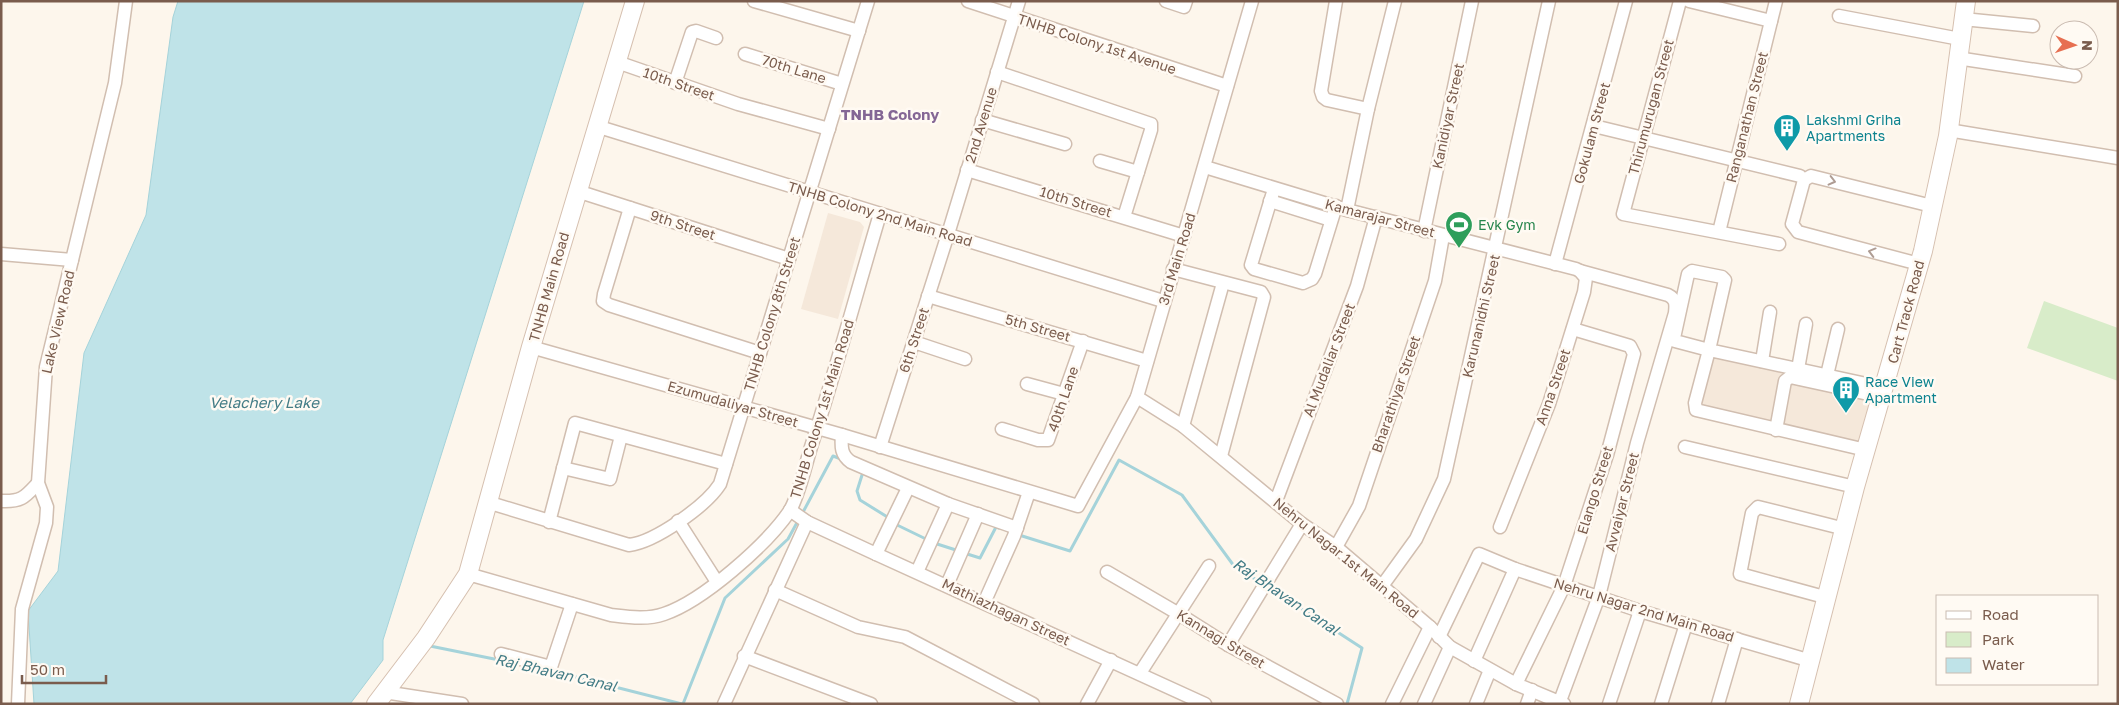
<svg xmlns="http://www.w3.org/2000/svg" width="2119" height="705" viewBox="0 0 2119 705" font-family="'Golos Text',sans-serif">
<rect width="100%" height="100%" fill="#fdf6ec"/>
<g fill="#f5e8da">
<polygon points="828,213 860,222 864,227 838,319 801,309"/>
<polygon points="1706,354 1879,392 1862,450 1691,413"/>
</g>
<polygon fill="#d8ecc9" points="2044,301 2118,328 2118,381 2027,348"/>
<polygon fill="#bfe3e8" stroke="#a5d3da" points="178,1 584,1 383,640 383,660 350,704 34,704 28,611 58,571 84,353 146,215 173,17"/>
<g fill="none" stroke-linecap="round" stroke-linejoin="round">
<g stroke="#a5d3da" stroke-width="3">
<polyline points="863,472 857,491 860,500 889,518"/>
<polyline points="802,514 833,456 841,459"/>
<polyline points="893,523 928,540"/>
<polyline points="1019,535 1070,551 1119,460 1182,495 1234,566 1263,584"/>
<polyline points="934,543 959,551"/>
<polyline points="964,553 980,558 996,527 999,528"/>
<polyline points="1268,587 1362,648 1347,704"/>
<polyline points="430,646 504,661"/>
<polyline points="552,671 682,704"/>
<polyline points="683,704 725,598 788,539 799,519"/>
</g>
<defs>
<g id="street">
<polyline points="754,1 859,31"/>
<polyline points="968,1 1227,86"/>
<polyline points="1166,1 1184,7 1186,1"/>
<polyline points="1336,1 1321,91 1323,97 1327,100 1368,109"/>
<polyline points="1680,1 1623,214 1779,244"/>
<polyline points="1689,1 1771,21"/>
<polyline points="1839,16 1960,39"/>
<polyline points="1963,19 2033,26"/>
<polyline points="745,54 842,84"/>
<polyline points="1957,58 2075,76"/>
<polyline points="617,62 738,104 829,129"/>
<polyline points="997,72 1151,124 1151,130 1124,217"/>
<polyline points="675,83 692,32 696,31 716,38"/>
<polyline points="982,120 1065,144"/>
<polyline points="596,126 1163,301"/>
<polyline points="1594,126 1800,176"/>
<polyline points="1948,130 2118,158"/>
<polyline points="1100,161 1138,172"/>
<polyline points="1205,167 1347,210 1576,269 1580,271 1586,278 1584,292 1549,404 1500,527"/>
<polyline points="967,170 1184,236"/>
<polyline points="1274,189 1251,265 1254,269 1303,283 1312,279 1315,274 1336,206"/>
<polyline points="577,191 789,259"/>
<polyline points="1270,201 1331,220"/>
<polyline points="630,208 604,294 603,301 609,305 760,353"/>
<polyline points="1347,210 1368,109 1395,1"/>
<polyline points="1424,231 1472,1"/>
<polyline points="1719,232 1776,1"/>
<polyline points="1,254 72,260"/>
<polyline points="1555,264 1626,1"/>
<polyline points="1919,264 1798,232 1792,224 1804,180 1811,176 1932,206"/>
<polyline points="1173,269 1261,292 1264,297 1221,456"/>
<polyline points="928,296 1147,361"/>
<polyline points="914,342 965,359"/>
<polyline points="531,347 842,435 1078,506 1137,397 1252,1"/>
<polyline points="1762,361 1770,312"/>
<polyline points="1798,369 1806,324"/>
<polyline points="1827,375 1838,329"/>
<polyline points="1027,384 1064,394"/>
<polyline points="1137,397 1183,426 1302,524 1336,547 1430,627 1450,647 1516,684 1564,704"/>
<polyline points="1183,426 1223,283"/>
<polyline points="1002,429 1038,440 1048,440 1083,341"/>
<polyline points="1776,430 1785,381 1790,377 1882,397"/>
<path d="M842,435C841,447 841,455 851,462L948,504L1017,528"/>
<polyline points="880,447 948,234 1019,1"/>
<polyline points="1685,447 1855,487"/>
<polyline points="1866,450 1696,410 1695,403 1709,350 1675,341 1674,338 1688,274 1692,271 1722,277 1725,280 1709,350 1885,388"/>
<polyline points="563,468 610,479 621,436"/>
<path d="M1,501C22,502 25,497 38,483"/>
<polyline points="1276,501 1357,286 1376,217"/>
<path d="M487,502L629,545C655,542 706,506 720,484L868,1"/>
<polyline points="790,510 807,522 876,554 1205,704"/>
<polyline points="678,521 717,582"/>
<polyline points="549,522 575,423 726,464"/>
<polyline points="1336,547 1359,506 1435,281 1443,236"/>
<polyline points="876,554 908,488"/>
<polyline points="917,572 948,504"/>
<polyline points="1107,572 1179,614 1228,645 1337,704"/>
<path d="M468,574L611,615C628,617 647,620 664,614C703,601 766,545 789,512C798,499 806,463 811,447C836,370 857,291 880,214"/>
<polyline points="947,585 978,514"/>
<polyline points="1382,586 1416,539 1444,479 1549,1"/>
<polyline points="775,590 858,627 905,637 1033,704"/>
<polyline points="1828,598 1740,574 1752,513 1758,507 1845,529"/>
<polyline points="984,603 1014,536 1029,492"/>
<polyline points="1439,637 1479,554 1515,569 1640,611 1811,661"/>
<polyline points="1228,645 1302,524"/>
<polyline points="501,654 551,667 572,604"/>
<polyline points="744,656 871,704"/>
<polyline points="1474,661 1515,569"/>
<polyline points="1140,673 1209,566"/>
<polyline points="1516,684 1564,586 1607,455 1634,354 1630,346 1573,329"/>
<polyline points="384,692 462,704"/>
<path d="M1560,701L1599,596L1637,443L1675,313C1676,304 1676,299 1668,295L1580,271"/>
<polyline points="18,704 22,609 46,523 47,507 38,483 46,367 115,83 126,1"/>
<polyline points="724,704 807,522"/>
<polyline points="1087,704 1111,660"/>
<polyline points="1392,704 1430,627"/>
<polyline points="1424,704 1450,647"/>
<polyline points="1476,704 1490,670"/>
<polyline points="1527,704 1532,690"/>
<polyline points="1609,704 1640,611"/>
<polyline points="1661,704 1686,624"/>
<polyline points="1718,704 1737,639"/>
</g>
<g id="secondary">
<polyline points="376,704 426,638 468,574 531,347 635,1"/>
<polyline points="1799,704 1855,487 1923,251 1948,136 1966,1"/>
</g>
</defs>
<use href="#street" stroke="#d1beb0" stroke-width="15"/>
<use href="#secondary" stroke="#d6c0b0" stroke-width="20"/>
<use href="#street" stroke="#fff" stroke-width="12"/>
<use href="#secondary" stroke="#fff" stroke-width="18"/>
</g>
<defs><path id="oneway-chevron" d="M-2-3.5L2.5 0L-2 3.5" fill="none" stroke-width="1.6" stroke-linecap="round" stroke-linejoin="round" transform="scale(1.25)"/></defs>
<g stroke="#af9d94">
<use href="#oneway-chevron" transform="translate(1832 181) rotate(14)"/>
<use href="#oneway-chevron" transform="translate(1872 252) rotate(-165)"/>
</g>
<defs>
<symbol id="building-pin" viewBox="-11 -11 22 30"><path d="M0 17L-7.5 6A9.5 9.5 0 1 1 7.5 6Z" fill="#0f9aa8" stroke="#fffaf3"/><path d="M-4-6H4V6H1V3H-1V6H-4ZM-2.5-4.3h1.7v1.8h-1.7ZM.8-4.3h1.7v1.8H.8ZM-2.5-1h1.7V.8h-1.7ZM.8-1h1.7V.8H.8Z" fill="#fff"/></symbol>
<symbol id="stadium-pin" viewBox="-11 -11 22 30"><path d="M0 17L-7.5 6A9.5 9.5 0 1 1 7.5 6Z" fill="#2e9e5b" stroke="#fffaf3"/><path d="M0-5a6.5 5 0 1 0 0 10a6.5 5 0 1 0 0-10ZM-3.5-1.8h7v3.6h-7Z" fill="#fff"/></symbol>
</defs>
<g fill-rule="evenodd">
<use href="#building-pin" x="1771" y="112" width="32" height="43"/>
<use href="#stadium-pin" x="1443" y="209" width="32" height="43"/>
<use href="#building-pin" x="1830" y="374" width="32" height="43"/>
</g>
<g text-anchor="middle" stroke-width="5" stroke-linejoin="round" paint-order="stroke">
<g font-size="14" fill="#7a5c4d" stroke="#fffaf3">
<text transform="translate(1097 44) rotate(18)" y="5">TNHB Colony 1st Avenue</text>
<text transform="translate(794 69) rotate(17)" y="5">70th Lane</text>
<text transform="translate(679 84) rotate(19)" y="5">10th Street</text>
<text transform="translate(1651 107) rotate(-75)" y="5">Thirumurugan Street</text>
<text transform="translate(1448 116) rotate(-78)" y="5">Kanidiyar Street</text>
<text transform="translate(1747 117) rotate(-76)" y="5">Ranganathan Street</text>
<text transform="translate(981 125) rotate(-73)" y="5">2nd Avenue</text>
<text transform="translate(1592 133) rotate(-75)" y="5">Gokulam Street</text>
<text transform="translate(1076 202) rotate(17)" y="5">10th Street</text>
<text transform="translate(880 214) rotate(17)" y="5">TNHB Colony 2nd Main Road</text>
<text transform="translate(1380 218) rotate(15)" y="5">Kamarajar Street</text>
<text transform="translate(683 225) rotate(18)" y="5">9th Street</text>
<text transform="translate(1177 259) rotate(-73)" y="5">3rd Main Road</text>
<text transform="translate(549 287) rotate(-74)" y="5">TNHB Main Road</text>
<text transform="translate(1906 312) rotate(-75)" y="5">Cart Track Road</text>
<text transform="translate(772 314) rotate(-73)" y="5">TNHB Colony 8th Street</text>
<text transform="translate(1481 316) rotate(-77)" y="5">Karunanidhi Street</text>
<text transform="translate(58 322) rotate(-77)" y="5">Lake View Road</text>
<text transform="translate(1038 328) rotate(16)" y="5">5th Street</text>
<text transform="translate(914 340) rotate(-72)" y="5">6th Street</text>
<text transform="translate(1329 360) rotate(-69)" y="5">Al Mudaliar Street</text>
<text transform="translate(1553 387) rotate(-71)" y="5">Anna Street</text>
<text transform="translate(1396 394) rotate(-71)" y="5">Bharathiyar Street</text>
<text transform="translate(1063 399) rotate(-71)" y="5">40th Lane</text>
<text transform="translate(733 404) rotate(16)" y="5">Ezumudaliyar Street</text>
<text transform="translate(822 409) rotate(-73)" y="5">TNHB Colony 1st Main Road</text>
<text transform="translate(1595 490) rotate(-73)" y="5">Elango Street</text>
<text transform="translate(1622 502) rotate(-76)" y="5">Avvaiyar Street</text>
<text transform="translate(1346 558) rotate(39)" y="5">Nehru Nagar 1st Main Road</text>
<text transform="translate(1644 610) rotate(17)" y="5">Nehru Nagar 2nd Main Road</text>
<text transform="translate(1006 612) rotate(25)" y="5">Mathiazhagan Street</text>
<text transform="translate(1221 639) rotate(31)" y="5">Kannagi Street</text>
</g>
<g font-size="14" fill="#0d838f" stroke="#fffaf3" text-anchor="start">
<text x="1806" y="125">Lakshmi Griha<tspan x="1806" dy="16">Apartments</tspan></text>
<text x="1865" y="387">Race View<tspan x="1865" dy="16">Apartment</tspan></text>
</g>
<g font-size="14" fill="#27864d" stroke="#fffaf3" text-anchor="start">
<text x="1478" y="230">Evk Gym</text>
</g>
<g font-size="15" font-weight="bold" fill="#846695" stroke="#fffaf3">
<text x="890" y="120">TNHB Colony</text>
</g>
<g font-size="15" font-style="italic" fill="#437c86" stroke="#fffaf3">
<text x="264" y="408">Velachery Lake</text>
<text transform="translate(1286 597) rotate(34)" y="5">Raj Bhavan Canal</text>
<text transform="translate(556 673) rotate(13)" y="5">Raj Bhavan Canal</text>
</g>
</g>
<rect width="2119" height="705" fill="none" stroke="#7a5c4d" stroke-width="5"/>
<rect x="1936" y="595" width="162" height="90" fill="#fffaf3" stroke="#cabbb1"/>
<rect x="1946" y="611" width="25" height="8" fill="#ffffff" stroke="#cabbb1"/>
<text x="1982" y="620" font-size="15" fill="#7a5c4d">Road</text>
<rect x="1946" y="632" width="25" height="15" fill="#d8ecc9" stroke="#cabbb1"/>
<text x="1982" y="645" font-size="15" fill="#7a5c4d">Park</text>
<rect x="1946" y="658" width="25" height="15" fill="#bfe3e8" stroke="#cabbb1"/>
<text x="1982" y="670" font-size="15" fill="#7a5c4d">Water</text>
<g transform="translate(2074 45) rotate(92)"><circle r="24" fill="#fffaf3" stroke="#cabbb1"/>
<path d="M0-4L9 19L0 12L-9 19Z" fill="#e76f51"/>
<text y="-8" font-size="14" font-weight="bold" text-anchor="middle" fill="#7a5c4d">N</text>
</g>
<path d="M22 675v8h84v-8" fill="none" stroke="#7a5c4d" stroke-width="2.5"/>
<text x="30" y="675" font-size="15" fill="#7a5c4d" stroke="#fffaf3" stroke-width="4" paint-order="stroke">50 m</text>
</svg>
